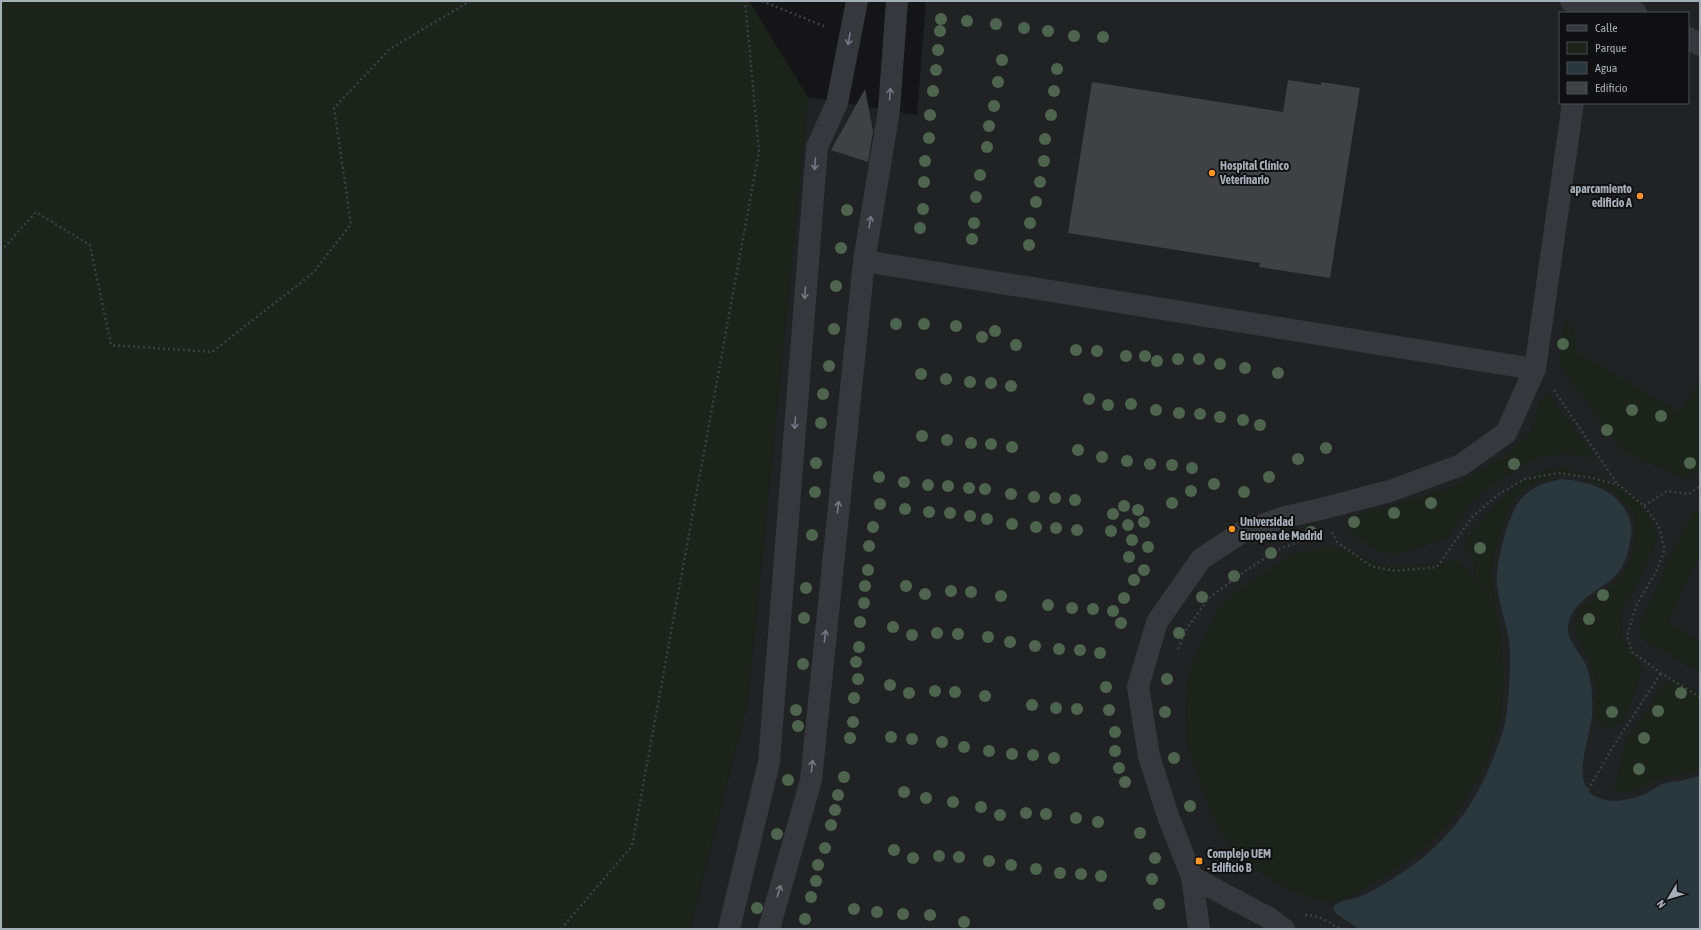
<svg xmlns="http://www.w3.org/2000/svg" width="1701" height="930" viewBox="0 0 1701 930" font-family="'Asap Condensed',sans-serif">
<rect width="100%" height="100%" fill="#151517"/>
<path fill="#212224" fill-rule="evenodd" d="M926,1H1700V929H690L747,706L808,97L917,115ZM1560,13H1688V103H1560Z"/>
<g fill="#1b231b">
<polygon points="1,1 749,1 808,97 747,706 690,929 1,929"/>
<polygon points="1565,318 1575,331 1577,352 1680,412 1700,380 1700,467 1688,479 1624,453 1559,365"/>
<polygon points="1548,393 1596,458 1566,454 1539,457 1497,482 1473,501 1445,541 1435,542 1397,555 1380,552 1359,539 1346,526 1351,516 1447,490 1505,455 1531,431 1540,402"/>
<path d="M1553,468C1582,470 1618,479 1640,501C1647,508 1653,527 1658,536L1640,579L1621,613L1623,641L1638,660L1642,668L1635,693L1621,725L1608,729L1597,723C1596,695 1598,677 1584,650C1580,642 1573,632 1575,622C1579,601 1607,593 1619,578C1626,570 1630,559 1633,549C1635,538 1637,526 1634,516C1633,512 1630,509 1627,506C1614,486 1586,475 1562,475C1551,475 1525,486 1518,494C1505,508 1491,560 1491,579C1492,587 1494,595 1496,603L1473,574C1477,562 1470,556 1464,545C1478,521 1503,493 1527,478C1534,473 1545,471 1553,468Z"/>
<polygon points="1695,509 1700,515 1700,555 1668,622 1700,641 1700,673 1641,638 1639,626 1672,553"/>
<polygon points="1321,549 1346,549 1383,565 1407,566 1458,560 1485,591 1496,607 1500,631 1504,679 1500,723 1486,765 1454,818 1426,848 1388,875 1337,903 1303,896 1278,884 1241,858 1218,828 1204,795 1187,746 1186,714 1188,674 1197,651 1217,610 1233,593 1267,570 1294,553"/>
<polygon points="1676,679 1700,694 1700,771 1665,777 1630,792 1614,792 1625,741 1644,715 1661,686"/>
</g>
<path fill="#2a373c" d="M1561,479C1585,481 1610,487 1624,508C1632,519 1633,529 1630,542C1628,554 1624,567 1616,575C1600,592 1571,600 1568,627C1566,639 1583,656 1587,667C1592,683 1593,699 1592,715C1591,739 1566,788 1602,799C1616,804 1636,798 1649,792C1654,789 1659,785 1665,783C1669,782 1675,782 1680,781C1687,779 1693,777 1700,776V929H1359L1336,914L1333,907C1340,899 1352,900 1361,896C1366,894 1372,891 1377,888C1432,857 1465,824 1490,766C1495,753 1502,737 1505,723C1509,700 1510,674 1510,651C1509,628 1499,607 1497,585C1495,565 1508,511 1523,497C1533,486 1547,482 1561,479Z"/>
<g fill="#3f4144">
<polygon points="1288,80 1321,85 1321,82 1360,88 1330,278 1259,267 1260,263 1068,233 1092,82 1283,112"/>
<polygon points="865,89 873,131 868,162 831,150"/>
</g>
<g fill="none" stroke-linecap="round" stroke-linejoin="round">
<g stroke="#3c3f44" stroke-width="2.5" stroke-dasharray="2 3" stroke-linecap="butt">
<polyline points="762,1 826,27"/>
<polyline points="1,251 36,212 90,245 111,345 212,352 313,273 351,224 334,108 390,49 470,1"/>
<polyline points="1554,390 1618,485"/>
<polyline points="1644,506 1667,491 1689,494 1700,486"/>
<polyline points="1332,532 1337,542 1371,566 1395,571 1437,567 1472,517 1499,494 1525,479 1559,473 1588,477 1619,485 1644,506 1658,525 1665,549 1657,570 1637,604 1627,635 1632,652 1661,673 1700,697"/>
<polyline points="1178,649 1187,628 1209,598 1244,572 1277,550 1301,541"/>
<polyline points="1588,790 1611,750 1661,673"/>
<path d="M1305,915C1319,915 1329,922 1340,929"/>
<polyline points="561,929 632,846 759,151 745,1"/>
</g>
<g stroke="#36383d" stroke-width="22">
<path d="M1571,1C1581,15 1604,17 1613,1"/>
<polyline points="1611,5 1636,13"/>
<polyline points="1688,38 1700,45"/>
<polyline points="864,261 1535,369"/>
<polyline points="1192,877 1269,918 1284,929"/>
<polyline points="729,929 769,762 817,147 837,103 857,1"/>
<polyline points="769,929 811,780 864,261 889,110 897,1"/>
<polyline points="1199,929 1192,877 1168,816 1149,756 1138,687 1157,622 1201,559 1242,532 1285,517 1321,509 1390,491 1461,465 1506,433 1535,369 1573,103"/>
</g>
</g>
<g fill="#4f644f">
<circle cx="941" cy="19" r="6"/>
<circle cx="967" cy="21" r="6"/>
<circle cx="996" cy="24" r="6"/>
<circle cx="1024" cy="28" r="6"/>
<circle cx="940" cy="31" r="6"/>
<circle cx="1048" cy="31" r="6"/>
<circle cx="1074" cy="36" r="6"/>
<circle cx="1103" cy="37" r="6"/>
<circle cx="938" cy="50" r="6"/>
<circle cx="1002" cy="60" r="6"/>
<circle cx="1057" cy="69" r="6"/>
<circle cx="936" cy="70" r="6"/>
<circle cx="998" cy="82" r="6"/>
<circle cx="933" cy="91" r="6"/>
<circle cx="1054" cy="91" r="6"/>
<circle cx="994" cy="106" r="6"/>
<circle cx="930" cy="115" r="6"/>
<circle cx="1051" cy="115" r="6"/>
<circle cx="989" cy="126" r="6"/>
<circle cx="929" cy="138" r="6"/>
<circle cx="1045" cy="139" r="6"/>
<circle cx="987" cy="147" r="6"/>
<circle cx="925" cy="161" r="6"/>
<circle cx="1044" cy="161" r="6"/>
<circle cx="980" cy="175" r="6"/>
<circle cx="924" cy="182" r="6"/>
<circle cx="1040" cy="182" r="6"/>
<circle cx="976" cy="197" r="6"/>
<circle cx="1036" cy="202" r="6"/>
<circle cx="923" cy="209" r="6"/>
<circle cx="847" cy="210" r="6"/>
<circle cx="974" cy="223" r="6"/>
<circle cx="1030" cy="223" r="6"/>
<circle cx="920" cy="228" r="6"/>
<circle cx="972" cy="239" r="6"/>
<circle cx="1029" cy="245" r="6"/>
<circle cx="841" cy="248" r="6"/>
<circle cx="836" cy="286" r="6"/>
<circle cx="896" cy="324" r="6"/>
<circle cx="924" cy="324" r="6"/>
<circle cx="956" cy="326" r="6"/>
<circle cx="834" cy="329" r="6"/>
<circle cx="995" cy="331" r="6"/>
<circle cx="982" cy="337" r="6"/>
<circle cx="1563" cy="344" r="6"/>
<circle cx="1016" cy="345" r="6"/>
<circle cx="1076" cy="350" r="6"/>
<circle cx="1097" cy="351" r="6"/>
<circle cx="1126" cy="356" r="6"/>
<circle cx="1145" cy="356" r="6"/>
<circle cx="1178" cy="359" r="6"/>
<circle cx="1199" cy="359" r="6"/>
<circle cx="1157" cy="361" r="6"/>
<circle cx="1220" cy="364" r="6"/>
<circle cx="829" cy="366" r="6"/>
<circle cx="1245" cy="368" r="6"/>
<circle cx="1278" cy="373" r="6"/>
<circle cx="921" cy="374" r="6"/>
<circle cx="946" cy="379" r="6"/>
<circle cx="970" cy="382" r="6"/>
<circle cx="991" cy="383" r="6"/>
<circle cx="1011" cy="386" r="6"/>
<circle cx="823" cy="394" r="6"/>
<circle cx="1089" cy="399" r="6"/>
<circle cx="1131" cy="404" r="6"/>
<circle cx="1108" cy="405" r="6"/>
<circle cx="1156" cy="410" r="6"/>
<circle cx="1632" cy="410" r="6"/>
<circle cx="1179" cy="413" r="6"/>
<circle cx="1200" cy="414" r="6"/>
<circle cx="1661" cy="416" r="6"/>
<circle cx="1220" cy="417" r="6"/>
<circle cx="1243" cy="420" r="6"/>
<circle cx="821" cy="423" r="6"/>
<circle cx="1260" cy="425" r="6"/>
<circle cx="1607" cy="430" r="6"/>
<circle cx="922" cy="436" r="6"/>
<circle cx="947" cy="440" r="6"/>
<circle cx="971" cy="443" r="6"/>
<circle cx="991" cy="444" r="6"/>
<circle cx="1012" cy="447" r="6"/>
<circle cx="1326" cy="448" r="6"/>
<circle cx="1078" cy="450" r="6"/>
<circle cx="1102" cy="457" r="6"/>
<circle cx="1298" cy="459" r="6"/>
<circle cx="1127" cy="461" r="6"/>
<circle cx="816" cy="463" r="6"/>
<circle cx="1690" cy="463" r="6"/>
<circle cx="1150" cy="464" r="6"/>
<circle cx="1514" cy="464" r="6"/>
<circle cx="1172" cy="465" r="6"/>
<circle cx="1192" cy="468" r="6"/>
<circle cx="879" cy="477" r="6"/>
<circle cx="1269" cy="477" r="6"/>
<circle cx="904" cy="482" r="6"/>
<circle cx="1214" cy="484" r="6"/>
<circle cx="928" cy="485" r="6"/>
<circle cx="948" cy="486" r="6"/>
<circle cx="969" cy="488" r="6"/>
<circle cx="985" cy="489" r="6"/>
<circle cx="1191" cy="491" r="6"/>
<circle cx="815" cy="492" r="6"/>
<circle cx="1244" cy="492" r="6"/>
<circle cx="1011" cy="494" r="6"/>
<circle cx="1034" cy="497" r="6"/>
<circle cx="1055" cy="498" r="6"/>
<circle cx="1075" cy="500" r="6"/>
<circle cx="1172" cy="503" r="6"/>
<circle cx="1431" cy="503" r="6"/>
<circle cx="880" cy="504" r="6"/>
<circle cx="1124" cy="506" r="6"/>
<circle cx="905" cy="509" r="6"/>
<circle cx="1138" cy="510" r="6"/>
<circle cx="929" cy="512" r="6"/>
<circle cx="950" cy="513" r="6"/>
<circle cx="1394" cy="513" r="6"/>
<circle cx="1113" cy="514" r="6"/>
<circle cx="970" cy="516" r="6"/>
<circle cx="987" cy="519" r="6"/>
<circle cx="1144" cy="522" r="6"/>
<circle cx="1354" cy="522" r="6"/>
<circle cx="1012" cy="524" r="6"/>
<circle cx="1128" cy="525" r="6"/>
<circle cx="873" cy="527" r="6"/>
<circle cx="1036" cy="527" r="6"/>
<circle cx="1056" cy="528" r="6"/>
<circle cx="1077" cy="530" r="6"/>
<circle cx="1111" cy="531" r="6"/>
<circle cx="1311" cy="532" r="6"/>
<circle cx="812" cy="535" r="6"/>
<circle cx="1132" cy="540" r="6"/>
<circle cx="869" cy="546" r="6"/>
<circle cx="1148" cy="547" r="6"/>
<circle cx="1480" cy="548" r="6"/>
<circle cx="1271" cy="553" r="6"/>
<circle cx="1129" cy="557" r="6"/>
<circle cx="868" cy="570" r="6"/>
<circle cx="1144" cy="570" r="6"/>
<circle cx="1234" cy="576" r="6"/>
<circle cx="1134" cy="580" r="6"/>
<circle cx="865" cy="586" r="6"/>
<circle cx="906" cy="586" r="6"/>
<circle cx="806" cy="588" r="6"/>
<circle cx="951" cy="591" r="6"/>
<circle cx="971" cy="592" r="6"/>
<circle cx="925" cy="594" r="6"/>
<circle cx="1603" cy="595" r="6"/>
<circle cx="1001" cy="596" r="6"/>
<circle cx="1202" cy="597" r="6"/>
<circle cx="1124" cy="598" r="6"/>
<circle cx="864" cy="603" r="6"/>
<circle cx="1048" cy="605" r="6"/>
<circle cx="1072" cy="608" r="6"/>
<circle cx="1093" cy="609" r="6"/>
<circle cx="1113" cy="611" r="6"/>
<circle cx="804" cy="618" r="6"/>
<circle cx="1589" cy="619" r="6"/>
<circle cx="860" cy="622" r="6"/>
<circle cx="1121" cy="623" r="6"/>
<circle cx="893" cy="627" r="6"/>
<circle cx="937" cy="633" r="6"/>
<circle cx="1179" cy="633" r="6"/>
<circle cx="958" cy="634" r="6"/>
<circle cx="912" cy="635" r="6"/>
<circle cx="988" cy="637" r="6"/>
<circle cx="1010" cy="642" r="6"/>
<circle cx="1035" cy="646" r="6"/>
<circle cx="859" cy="647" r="6"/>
<circle cx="1059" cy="649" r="6"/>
<circle cx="1080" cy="650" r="6"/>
<circle cx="1100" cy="653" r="6"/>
<circle cx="856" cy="662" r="6"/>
<circle cx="803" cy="664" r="6"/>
<circle cx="858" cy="679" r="6"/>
<circle cx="1167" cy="679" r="6"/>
<circle cx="890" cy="685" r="6"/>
<circle cx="1106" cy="687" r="6"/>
<circle cx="935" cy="691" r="6"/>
<circle cx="955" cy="692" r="6"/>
<circle cx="909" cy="693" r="6"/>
<circle cx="1681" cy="693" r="6"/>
<circle cx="985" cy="696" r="6"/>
<circle cx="854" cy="698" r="6"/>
<circle cx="1032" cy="705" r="6"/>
<circle cx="1056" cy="708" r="6"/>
<circle cx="1077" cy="709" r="6"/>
<circle cx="796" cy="710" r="6"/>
<circle cx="1109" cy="710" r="6"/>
<circle cx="1658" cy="711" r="6"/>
<circle cx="1165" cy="712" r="6"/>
<circle cx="1612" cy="712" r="6"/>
<circle cx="853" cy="722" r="6"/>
<circle cx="798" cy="726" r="6"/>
<circle cx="1115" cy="732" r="6"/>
<circle cx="891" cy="737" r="6"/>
<circle cx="850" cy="738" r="6"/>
<circle cx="1644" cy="738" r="6"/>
<circle cx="912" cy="739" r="6"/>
<circle cx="942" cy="742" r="6"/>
<circle cx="964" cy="747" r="6"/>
<circle cx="989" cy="751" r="6"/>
<circle cx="1115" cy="751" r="6"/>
<circle cx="1012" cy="754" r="6"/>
<circle cx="1033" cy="755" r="6"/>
<circle cx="1054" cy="758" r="6"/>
<circle cx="1174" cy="758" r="6"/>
<circle cx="1119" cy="768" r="6"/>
<circle cx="1639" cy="769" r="6"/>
<circle cx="844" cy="777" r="6"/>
<circle cx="788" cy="780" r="6"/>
<circle cx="1125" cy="782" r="6"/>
<circle cx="904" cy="792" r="6"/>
<circle cx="838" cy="795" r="6"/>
<circle cx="926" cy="798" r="6"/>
<circle cx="953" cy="802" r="6"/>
<circle cx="1190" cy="806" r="6"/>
<circle cx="981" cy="807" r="6"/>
<circle cx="835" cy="810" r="6"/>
<circle cx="1026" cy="813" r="6"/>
<circle cx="1046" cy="814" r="6"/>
<circle cx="1000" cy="815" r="6"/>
<circle cx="1076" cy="818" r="6"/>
<circle cx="1098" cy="822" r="6"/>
<circle cx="831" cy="825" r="6"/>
<circle cx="1140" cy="833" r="6"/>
<circle cx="777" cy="834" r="6"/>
<circle cx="825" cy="848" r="6"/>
<circle cx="894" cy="850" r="6"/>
<circle cx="939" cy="856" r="6"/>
<circle cx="959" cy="857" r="6"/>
<circle cx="913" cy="858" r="6"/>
<circle cx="1155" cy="858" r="6"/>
<circle cx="989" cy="861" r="6"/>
<circle cx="818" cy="865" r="6"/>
<circle cx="1011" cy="865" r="6"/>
<circle cx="1036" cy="869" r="6"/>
<circle cx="1060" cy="873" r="6"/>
<circle cx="1081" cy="874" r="6"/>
<circle cx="1101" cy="876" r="6"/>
<circle cx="1152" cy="879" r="6"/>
<circle cx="816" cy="881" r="6"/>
<circle cx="811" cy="897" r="6"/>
<circle cx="1159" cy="904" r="6"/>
<circle cx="757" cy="908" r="6"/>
<circle cx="854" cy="909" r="6"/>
<circle cx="877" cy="912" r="6"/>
<circle cx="903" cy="914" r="6"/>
<circle cx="930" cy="915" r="6"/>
<circle cx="805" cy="919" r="6"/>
<circle cx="964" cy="922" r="6"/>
</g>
<defs><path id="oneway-shaft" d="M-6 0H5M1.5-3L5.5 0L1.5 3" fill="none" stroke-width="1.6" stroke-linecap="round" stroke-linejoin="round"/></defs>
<g stroke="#747981">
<use href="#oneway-shaft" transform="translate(849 39) rotate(101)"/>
<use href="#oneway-shaft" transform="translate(890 94) rotate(-86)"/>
<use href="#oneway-shaft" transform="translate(815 164) rotate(94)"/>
<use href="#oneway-shaft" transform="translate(870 222) rotate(-80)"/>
<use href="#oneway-shaft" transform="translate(805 293) rotate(94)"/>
<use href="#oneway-shaft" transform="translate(795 423) rotate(94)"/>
<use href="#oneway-shaft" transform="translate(838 507) rotate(-84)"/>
<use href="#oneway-shaft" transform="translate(825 636) rotate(-84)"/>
<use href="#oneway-shaft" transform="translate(812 766) rotate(-84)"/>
<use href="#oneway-shaft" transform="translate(779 891) rotate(-74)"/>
</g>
<g fill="#fe9526" stroke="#101012" stroke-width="1.5">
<circle cx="1212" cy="173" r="4"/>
<circle cx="1640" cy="196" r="4"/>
<circle cx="1232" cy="529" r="4"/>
<rect x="1195" y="857" width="8" height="8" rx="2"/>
</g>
<g text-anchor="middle" stroke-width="4" stroke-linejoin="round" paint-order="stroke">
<g font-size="12" font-weight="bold" fill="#a6aeb8" stroke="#101012" text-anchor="start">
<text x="1220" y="170">Hospital Clínico<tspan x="1220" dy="14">Veterinario</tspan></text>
<text x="1632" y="193" text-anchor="end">aparcamiento<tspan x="1632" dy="14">edificio A</tspan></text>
<text x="1240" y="526">Universidad<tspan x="1240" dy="14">Europea de Madrid</tspan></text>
<text x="1207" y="858">Complejo UEM<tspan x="1207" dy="14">- Edificio B</tspan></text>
</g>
</g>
<rect width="1701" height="930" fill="none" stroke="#a6aeb8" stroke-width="4"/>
<rect x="1559" y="12" width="130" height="92" fill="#101012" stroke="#4c4f54"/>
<rect x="1567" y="25" width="20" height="6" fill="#36383d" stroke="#4c4f54"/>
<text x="1595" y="32" font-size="12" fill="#a6aeb8">Calle</text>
<rect x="1567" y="42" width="20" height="12" fill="#1b231b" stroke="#4c4f54"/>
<text x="1595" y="52" font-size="12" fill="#a6aeb8">Parque</text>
<rect x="1567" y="62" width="20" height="12" fill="#2a373c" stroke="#4c4f54"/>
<text x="1595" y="72" font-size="12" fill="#a6aeb8">Agua</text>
<rect x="1567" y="82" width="20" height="12" fill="#3f4144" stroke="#4c4f54"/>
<text x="1595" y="92" font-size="12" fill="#a6aeb8">Edificio</text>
<g transform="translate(1669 898) rotate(232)" stroke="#101012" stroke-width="3" paint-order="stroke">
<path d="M0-3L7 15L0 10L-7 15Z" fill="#a6aeb8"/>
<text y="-6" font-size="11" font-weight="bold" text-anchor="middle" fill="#a6aeb8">N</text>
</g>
</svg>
